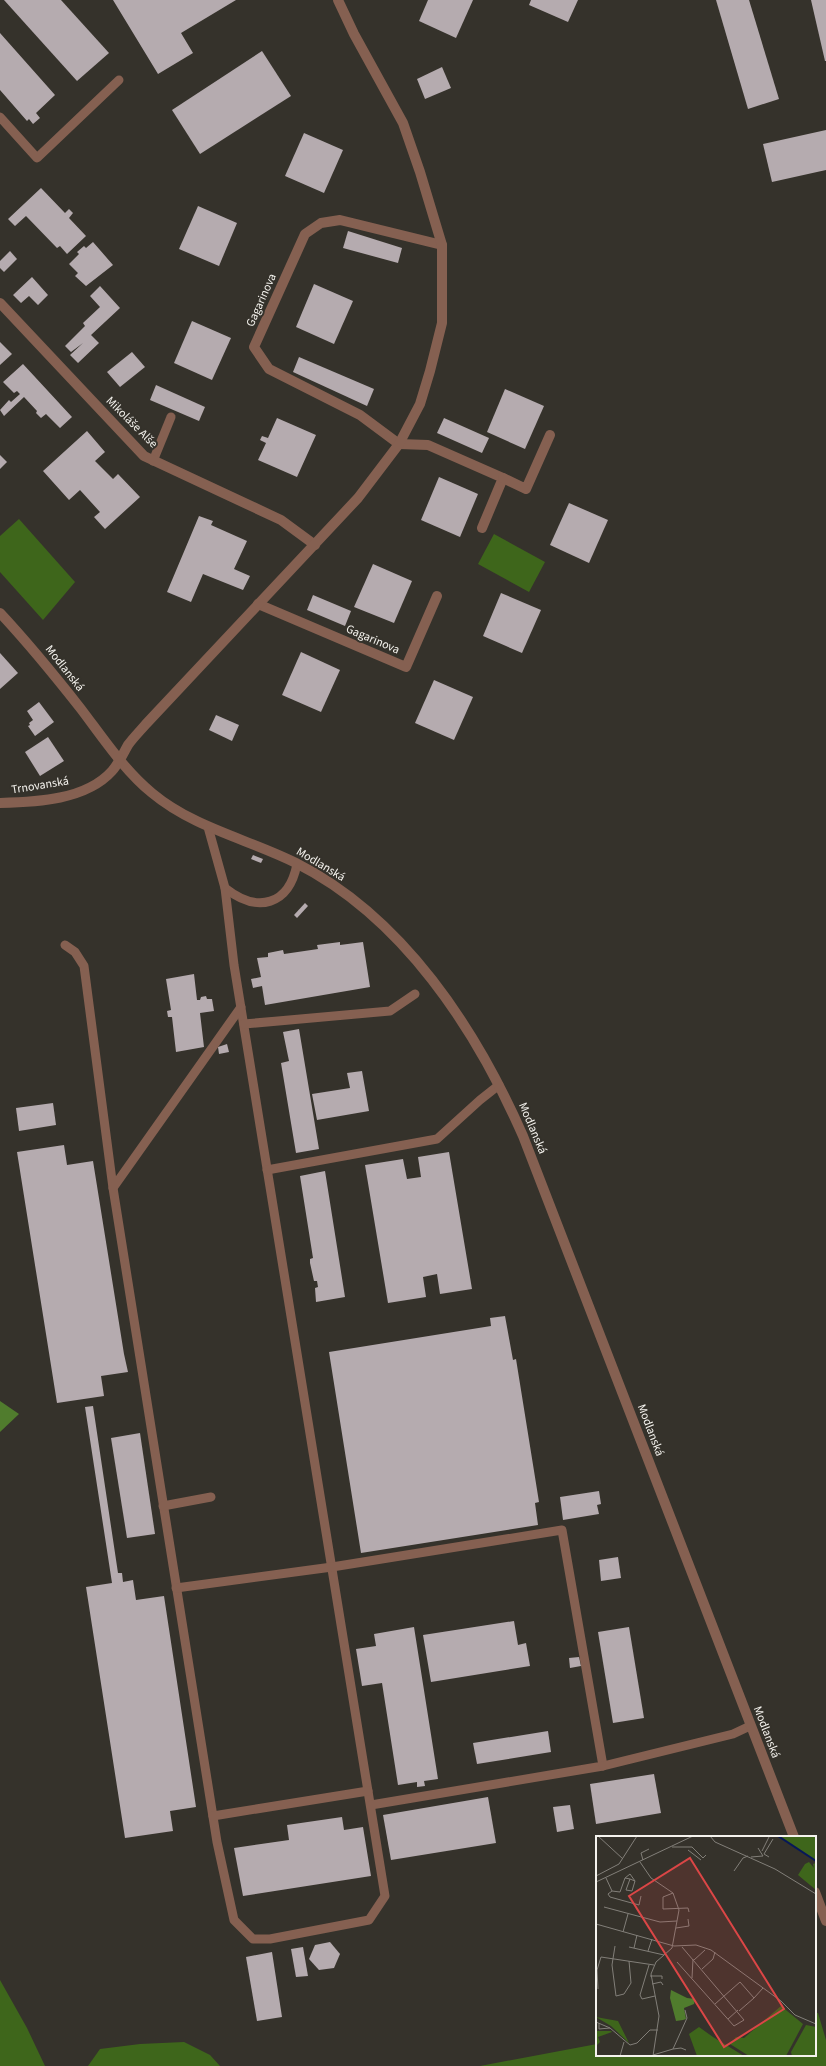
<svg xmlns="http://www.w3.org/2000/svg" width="826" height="2066" viewBox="0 0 826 2066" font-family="'Source Sans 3',sans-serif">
<rect width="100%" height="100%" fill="#35322b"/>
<g fill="#3e661b">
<polygon points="19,519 75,582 43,620 0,572 0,536"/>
<polygon points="494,534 545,562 529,592 478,564"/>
<polygon points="0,1980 27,2028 45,2066 0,2066"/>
<polygon points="815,2013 818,2013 826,2040 826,2066 480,2066 597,2044 597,2055 815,2055"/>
<polygon points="184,2042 210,2055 220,2066 88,2066 100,2049 140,2044"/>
</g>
<polygon fill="#507c2d" points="0,1401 19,1414 0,1432"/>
<g fill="#b5abaf">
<polygon points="4,0 61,0 109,53 77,81"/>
<polygon points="113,0 236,0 181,33 193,53 158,74"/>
<polygon points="428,0 473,0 456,38 419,21"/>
<polygon points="531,0 578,0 568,22 529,5"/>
<polygon points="716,0 749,0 779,99 748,109"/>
<polygon points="811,0 826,0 826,61 825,61"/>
<polygon points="0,33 55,95 36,113 40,118 33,124 29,119 27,121 0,90"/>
<polygon points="262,51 291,96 200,154 172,110"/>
<polygon points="442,67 451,88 425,99 417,79"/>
<polygon points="826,130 826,170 772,182 763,144"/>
<polygon points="304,133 343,150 324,193 285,176"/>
<polygon points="41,188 65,213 69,209 73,213 69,218 86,236 67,254 60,246 57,248 26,216 15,226 8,219"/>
<polygon points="198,206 237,223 219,266 179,249"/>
<polygon points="348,231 402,248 398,263 343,248"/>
<polygon points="93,242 113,265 86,286 75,276 78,273 69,264 79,254 77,252 84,246 86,248"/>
<polygon points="10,251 17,259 4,272 0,268 0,261"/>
<polygon points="32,277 48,295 38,305 29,296 21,303 13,295"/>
<polygon points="314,284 353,301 334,344 296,327"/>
<polygon points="100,286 120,308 91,335 99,343 78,363 70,355 83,343 71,352 65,346 85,326 83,323 100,307 90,296"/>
<polygon points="192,321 231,338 212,380 174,363"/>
<polygon points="0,342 12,354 0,365"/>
<polygon points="132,352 145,367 120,387 107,372"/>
<polygon points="299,357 374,389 367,406 293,372"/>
<polygon points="23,364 72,417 60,428 46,414 41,418 36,413 37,411 24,397 4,416 0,410 9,400 11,402 20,394 17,391 14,393 3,382"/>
<polygon points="156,385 205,407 199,421 150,400"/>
<polygon points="505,389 544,406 525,449 487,432"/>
<polygon points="277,418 316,435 297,477 258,460 266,443 260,440 262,436 268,438"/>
<polygon points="444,418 489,438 482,453 437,433"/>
<polygon points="87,431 105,452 95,461 113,479 118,474 140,497 105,529 94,517 100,512 80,490 69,500 43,471"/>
<polygon points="0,455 7,462 0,469"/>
<polygon points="439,477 478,494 460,537 421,520"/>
<polygon points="569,503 608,520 589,563 550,545"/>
<polygon points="199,516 213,521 211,525 247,541 234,569 250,576 243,590 203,574 191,602 167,592"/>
<polygon points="373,564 412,581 394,623 354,607"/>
<polygon points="501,593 541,610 522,653 483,636"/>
<polygon points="313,595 351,611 345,626 307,610"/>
<polygon points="301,652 340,670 321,712 282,695"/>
<polygon points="0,653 18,673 0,689"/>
<polygon points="434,680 473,697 454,740 415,723"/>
<polygon points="39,702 54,722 35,736 28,726 30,725 29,723 33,720 27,711"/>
<polygon points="216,715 239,725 232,741 209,730"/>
<polygon points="48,737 64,761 40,776 25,752"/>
<polygon points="253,855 263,859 261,863 251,859"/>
<polygon points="305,903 308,906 297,918 294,915"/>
<polygon points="340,942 340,945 363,942 370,987 265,1005 262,986 253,988 251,979 261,977 257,958 268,957 268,953 283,950 284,954 318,949 317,945"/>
<polygon points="194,974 197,1000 200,1000 201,997 206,996 207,999 212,999 214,1011 200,1013 204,1047 176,1052 172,1017 168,1017 167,1011 171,1010 166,979"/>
<polygon points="299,1029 319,1149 296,1153 281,1063 289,1061 283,1032"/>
<polygon points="227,1044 229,1052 219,1054 218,1047"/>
<polygon points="362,1071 369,1111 317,1120 312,1094 350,1088 347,1073"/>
<polygon points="53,1103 56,1125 19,1131 16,1108"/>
<polygon points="64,1145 67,1165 93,1161 124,1354 128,1372 101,1376 104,1396 57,1403 17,1152"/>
<polygon points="449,1152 472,1289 440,1294 437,1274 423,1277 426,1297 388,1303 365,1165 403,1159 407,1179 421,1177 418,1157"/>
<polygon points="325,1171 345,1297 316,1302 315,1288 318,1287 317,1281 314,1281 310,1263 310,1259 313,1258 300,1176"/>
<polygon points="505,1316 513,1360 516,1359 539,1502 535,1503 538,1525 361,1553 329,1352 491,1326 490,1318"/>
<polygon points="93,1406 118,1573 122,1573 123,1582 133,1580 136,1600 164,1596 196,1807 170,1811 173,1831 125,1838 86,1587 112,1583 85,1407"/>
<polygon points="140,1433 155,1534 127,1538 111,1438"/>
<polygon points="599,1491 601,1504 597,1505 599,1514 563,1520 560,1497"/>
<polygon points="618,1557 621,1578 601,1581 599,1560"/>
<polygon points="514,1621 518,1645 526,1643 530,1666 431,1682 423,1635"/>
<polygon points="414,1627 438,1779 424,1781 425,1786 417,1787 417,1782 398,1785 382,1683 362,1686 356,1649 376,1646 374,1634"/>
<polygon points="629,1627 644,1718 613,1723 598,1632"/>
<polygon points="579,1657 581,1666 570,1668 569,1658"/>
<polygon points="548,1731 551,1752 477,1764 473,1743"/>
<polygon points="654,1774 661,1813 596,1824 590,1784"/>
<polygon points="488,1797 496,1843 391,1860 383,1815"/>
<polygon points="570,1805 574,1829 557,1832 553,1807"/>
<polygon points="342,1817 344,1830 363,1827 371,1876 243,1896 234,1848 289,1840 287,1825"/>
<polygon points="330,1942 340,1954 334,1968 319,1970 309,1959 315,1945"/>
<polygon points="303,1947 308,1976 296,1977 291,1949"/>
<polygon points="272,1952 282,2017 257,2021 246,1957"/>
</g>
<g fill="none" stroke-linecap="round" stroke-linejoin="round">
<g stroke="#856051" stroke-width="9">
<polyline points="0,117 37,158 119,80"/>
<polyline points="153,461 171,417"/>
<path d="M225,888C258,914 289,905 297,864"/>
<polyline points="65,945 75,952 84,966 113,1188 217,1842 234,1920 253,1939 270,1939 369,1920 385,1896 234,965 225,888 208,827"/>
<polyline points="244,1024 390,1011 415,994"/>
<polyline points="267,1170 437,1139 480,1100 499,1085"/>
<polyline points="113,1188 241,1007"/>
<polyline points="163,1506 211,1497"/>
<polyline points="176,1588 332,1567 562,1530 603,1766 371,1805"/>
<polyline points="603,1766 733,1734 750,1726"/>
<polyline points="213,1816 368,1791"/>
</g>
<g stroke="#856051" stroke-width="10">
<polyline points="442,245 340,220 321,223 305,234 254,347 269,369 360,415 399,444 428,445 503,478 482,528"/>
<polyline points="0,303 144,456 281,520 315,545"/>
<polyline points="503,478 526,489 550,435"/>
<polyline points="258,604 406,667 437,596"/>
<path d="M0,803C37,802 86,800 112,771C119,763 123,754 128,745C133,738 140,731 146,724L358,498L399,444L420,404L430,371L442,323V245L420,172L403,123L354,34L338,0"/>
</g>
<g stroke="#856051" stroke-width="10">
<path d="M0,613C29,644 55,676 81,709C103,738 124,770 152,793C194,828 248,839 296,863C403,917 476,1029 523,1136L794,1837"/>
<polyline points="815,1892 826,1921"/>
</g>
</g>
<g text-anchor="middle" stroke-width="4" stroke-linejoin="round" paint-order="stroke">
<g font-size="12" fill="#f5f3ee" stroke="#35322b">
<text transform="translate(261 300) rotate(-66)" y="4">Gagarinova</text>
<text transform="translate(132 422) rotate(45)" y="4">Mikoláše Alše</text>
<text transform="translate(373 639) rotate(23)" y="4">Gagarinova</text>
<text transform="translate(65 668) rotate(52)" y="4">Modlanská</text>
<text transform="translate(40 785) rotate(-9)" y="4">Trnovanská</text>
<text transform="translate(321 864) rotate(31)" y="4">Modlanská</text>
<text transform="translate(533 1128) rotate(67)" y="4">Modlanská</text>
<text transform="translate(651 1430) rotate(69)" y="4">Modlanská</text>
<text transform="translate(767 1732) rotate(69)" y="4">Modlanská</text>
</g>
</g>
<g transform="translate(596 1836)">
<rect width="220" height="220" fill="#35322b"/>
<path d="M184,0H220V24ZM213,26L218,32L217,28L220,27V54L202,39L209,28ZM185,170L207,188L190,220H153L134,208L140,201L148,202ZM0,181L22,185L33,207L15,190ZM210,189L220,191V220H196L195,216ZM103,191L117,201L148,220H101L93,198ZM0,195H15L16,196L2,201L4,206L0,210Z" fill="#3e661b"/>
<path d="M75,154L91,162L99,163L98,168L88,172L90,183L87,184L80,185L74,162Z" fill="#507c2d"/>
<path fill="none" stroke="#05185a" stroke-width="2" d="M182,0L220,25"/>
<path fill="none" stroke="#827f79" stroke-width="1" d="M2,0L27,23M114,0L119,6L179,33L220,58M76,11H96L107,22L110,19M92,14L105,24M166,15L173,1M155,21L167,20L162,12M173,21L168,18L177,3M47,24L45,17L53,13M44,26L55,42L77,57L83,74L76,112L60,126L55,138L63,180L57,220M138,35L147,22L152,20M0,40L23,28L41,0M10,42L16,55L24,56L29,42L34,43L39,45L36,55L30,54L34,43M29,42L34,38L39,45M0,46L97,0M16,55L12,58L14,61L43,69L45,60M77,57L67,61V73L92,72L93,76M8,71L64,86L81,85M0,88L78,110L100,109L115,114L185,165L199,179L220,188M80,92L93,90L92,83M27,96L32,78M19,110L16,129L20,160L28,158L35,147L33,125M33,111L68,119M38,112L41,99M52,115L56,103M98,124L109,114M81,126L138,190L148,184L86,111M53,129L44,159L46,163L59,160M106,133L117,123L119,116M54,140H66V143M96,142L97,123M56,148L65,146L67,149M2,153L1,134L5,121L58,129M158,162L167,152M119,168L144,146L158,162L143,175M132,183L142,174M0,186L14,192L34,209L41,207L54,194H62M3,187V193L14,192M77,213L85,212L90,214M57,219L77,213L91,182L89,174M24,220L28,206"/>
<path fill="#db4646" fill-opacity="0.15" stroke="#db4646" stroke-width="2" d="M94,22L188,173L128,211L33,60Z"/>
<rect width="220" height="220" fill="none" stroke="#f5f3ee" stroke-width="2"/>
</g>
</svg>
